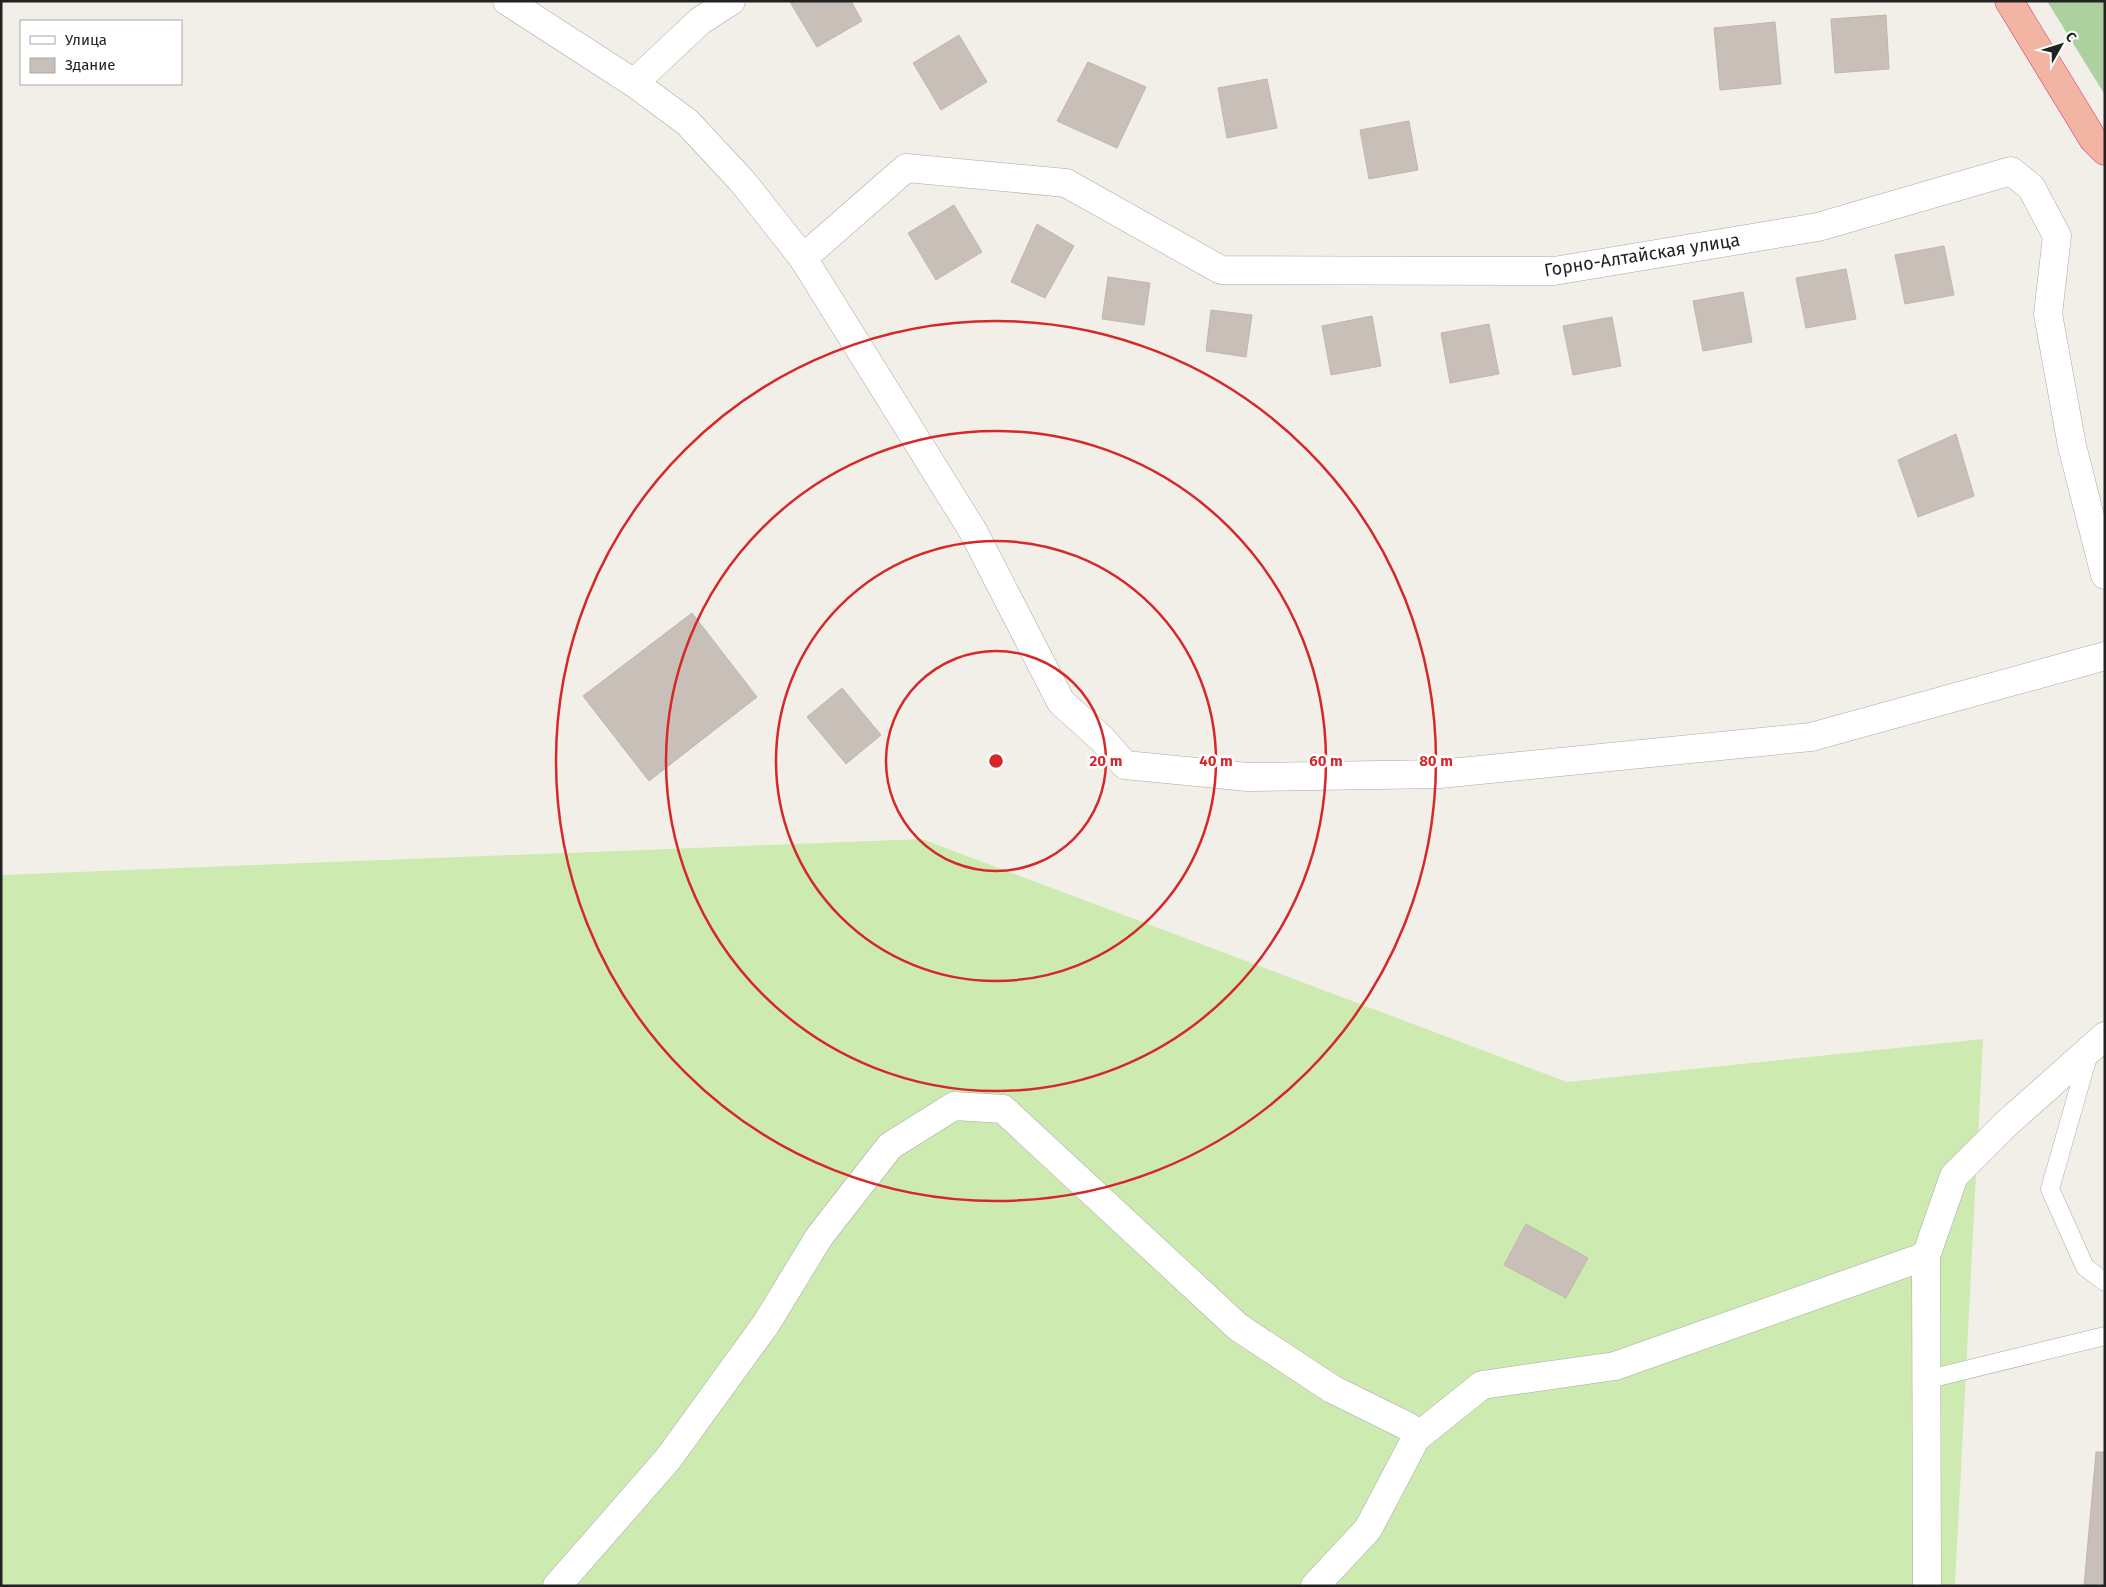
<svg xmlns="http://www.w3.org/2000/svg" width="2106" height="1587" viewBox="0 0 2106 1587" font-family="'Fira Sans',sans-serif">
<rect width="100%" height="100%" fill="#f2efe9"/>
<polygon fill="#cdebb0" points="922,839 1567,1082 1983,1039 1955,1586 1,1586 1,875"/>
<polygon fill="#add19e" points="2047,1 2105,1 2105,95"/>
<g fill="#c7bfb8" stroke="#c4b6ab">
<polygon points="851,1 862,21 817,47 790,2"/>
<polygon points="1886,15 1889,69 1835,73 1831,19"/>
<polygon points="1775,22 1781,84 1720,90 1714,28"/>
<polygon points="959,35 987,82 941,110 913,63"/>
<polygon points="1088,62 1146,87 1117,148 1057,121"/>
<polygon points="1267,79 1277,128 1227,138 1218,88"/>
<polygon points="1409,121 1418,170 1369,179 1360,130"/>
<polygon points="954,205 982,252 936,280 908,233"/>
<polygon points="1037,224 1074,246 1045,298 1011,282"/>
<polygon points="1944,246 1954,295 1905,304 1895,255"/>
<polygon points="1846,269 1856,319 1806,328 1796,278"/>
<polygon points="1108,277 1150,283 1144,325 1102,319"/>
<polygon points="1743,292 1752,342 1703,351 1693,301"/>
<polygon points="1211,310 1252,315 1246,357 1206,351"/>
<polygon points="1372,316 1381,366 1331,375 1322,326"/>
<polygon points="1612,317 1621,366 1573,375 1563,326"/>
<polygon points="1489,324 1499,374 1450,383 1441,333"/>
<polygon points="1956,434 1974,496 1918,517 1898,460"/>
<polygon points="692,613 757,697 649,781 583,696"/>
<polygon points="842,688 881,735 846,764 807,717"/>
<polygon points="1526,1224 1588,1258 1566,1298 1504,1265"/>
<polygon points="2096,1452 2105,1452 2105,1586 2084,1586"/>
</g>
<g fill="none" stroke-linecap="round" stroke-linejoin="round">
<defs>
<g id="service">
<polyline points="2089,1053 2050,1189 2085,1267 2105,1282"/>
<polyline points="1925,1380 2105,1336"/>
</g>
<g id="minor">
<polyline points="507,1 634,83 687,122 742,181 803,258 973,531 1061,702 1102,739 1125,765 1248,777 1440,774 1811,737 2105,656"/>
<polyline points="634,83 700,21 731,1"/>
<polyline points="803,258 906,168 1066,183 1221,270 1554,271 1818,227 2011,171 2031,187 2057,236 2048,314 2072,446 2105,575"/>
<polyline points="1926,1256 1927,1586"/>
<polyline points="557,1586 668,1459 766,1324 819,1237 890,1146 954,1106 1003,1109 1238,1327 1332,1389 1409,1427 1416,1438"/>
<polyline points="1315,1586 1368,1529 1416,1438 1482,1385 1615,1366 1926,1256 1954,1176 2006,1124 2105,1036"/>
</g>
<polyline id="trunk" points="2009,1 2093,139 2105,151"/>
</defs>
<use href="#service" stroke="#a9a9a9" stroke-width="19"/>
<use href="#minor" stroke="#a9a9a9" stroke-width="29"/>
<use href="#trunk" stroke="#dc2a67" stroke-width="29"/>
<use href="#service" stroke="#fff" stroke-width="18"/>
<use href="#minor" stroke="#fff" stroke-width="28"/>
<use href="#trunk" stroke="#f2b4a3" stroke-width="28"/>
</g>
<g fill="none" stroke="#d62828" stroke-width="2.5">
<circle cx="996" cy="761" r="110"/>
<circle cx="996" cy="761" r="220"/>
<circle cx="996" cy="761" r="330"/>
<circle cx="996" cy="761" r="440"/>
</g>
<g text-anchor="middle" stroke-width="5" stroke-linejoin="round" paint-order="stroke">
<g font-size="18" fill="#222" stroke="#fff">
<text transform="translate(1642 255) rotate(-9)" y="6">Горно-Алтайская улица</text>
</g>
</g>
<circle cx="996" cy="761" r="8" fill="#d62828" stroke="#fff" stroke-width="2.5"/>
<g font-size="15" text-anchor="middle" font-weight="bold" fill="#d62828" stroke="#fff" stroke-width="5" stroke-linejoin="round" paint-order="stroke">
<text x="1106" y="766">20 m</text>
<text x="1216" y="766">40 m</text>
<text x="1326" y="766">60 m</text>
<text x="1436" y="766">80 m</text>
</g>
<rect width="2106" height="1587" fill="none" stroke="#222222" stroke-width="5"/>
<rect x="20" y="20" width="162" height="65" fill="#ffffff" stroke="#a7a7a7"/>
<rect x="30" y="36" width="25" height="8" fill="#ffffff" stroke="#a7a7a7"/>
<text x="65" y="45" font-size="15" fill="#222222">Улица</text>
<rect x="30" y="58" width="25" height="15" fill="#c7bfb8" stroke="#a7a7a7"/>
<text x="65" y="70" font-size="15" fill="#222222">Здание</text>
<g transform="translate(2061 45) rotate(51)" stroke="#ffffff" stroke-width="4" paint-order="stroke">
<path d="M0-4L9 19L0 12L-9 19Z" fill="#222222"/>
<text y="-8" font-size="14" font-weight="bold" text-anchor="middle" fill="#222222">С</text>
</g>
</svg>
